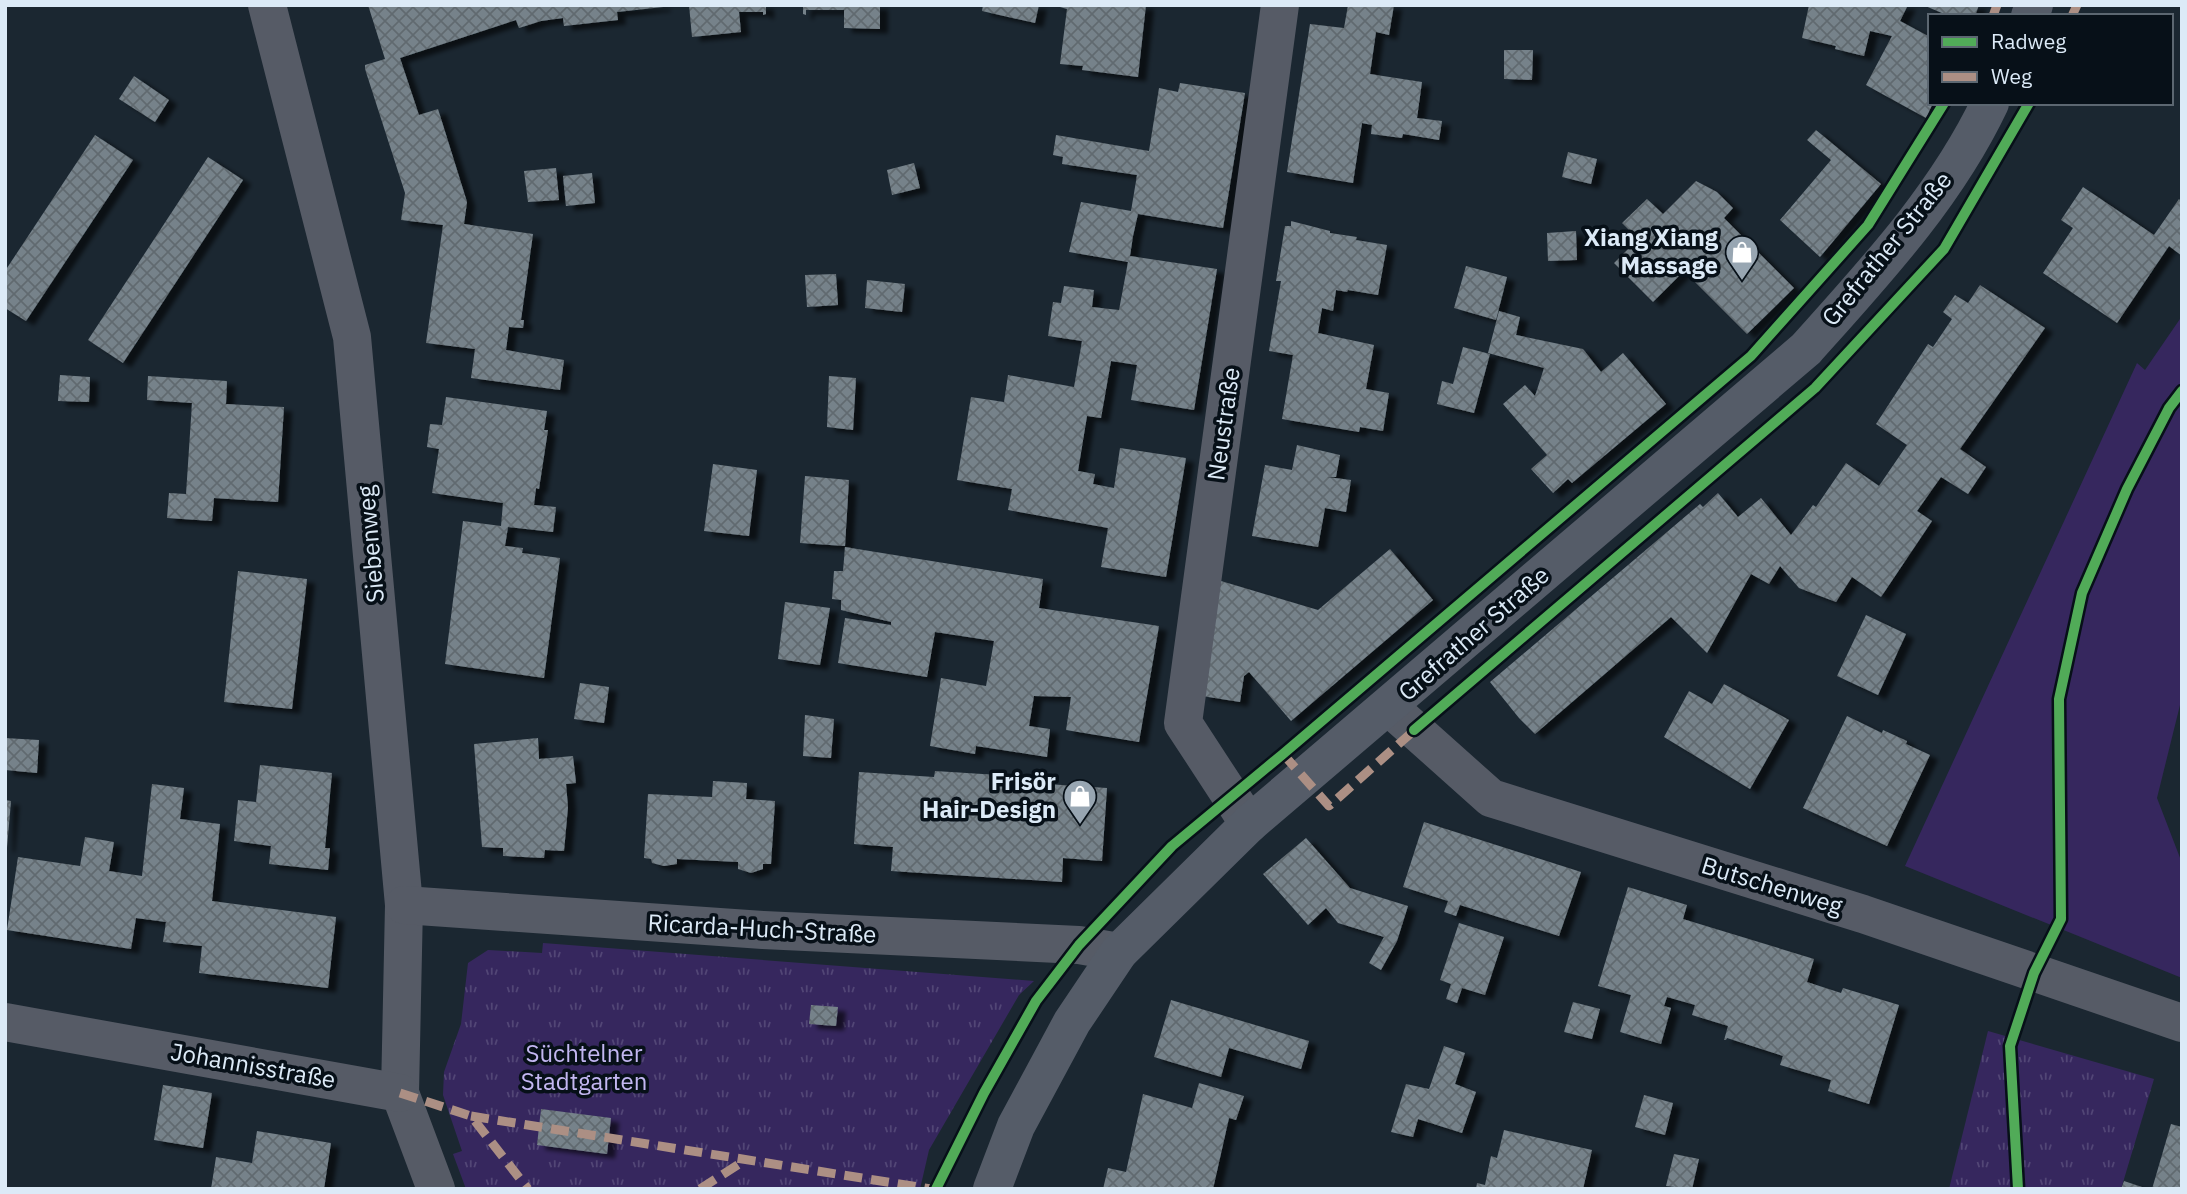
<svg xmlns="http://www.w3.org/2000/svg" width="2187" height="1194" viewBox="0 0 2187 1194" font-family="'IBM Plex Sans',sans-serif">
<defs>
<pattern id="park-tufts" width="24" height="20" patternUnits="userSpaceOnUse" patternTransform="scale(1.75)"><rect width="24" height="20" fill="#36275e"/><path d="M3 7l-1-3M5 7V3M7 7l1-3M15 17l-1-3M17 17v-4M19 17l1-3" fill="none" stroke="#524676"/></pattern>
<pattern id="building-cross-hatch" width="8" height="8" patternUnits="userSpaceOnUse" patternTransform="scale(1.75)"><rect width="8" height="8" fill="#76828a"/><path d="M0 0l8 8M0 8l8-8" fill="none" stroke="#616a70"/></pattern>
<filter id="shadow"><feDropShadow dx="8" dy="4.5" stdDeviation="2" flood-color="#0009"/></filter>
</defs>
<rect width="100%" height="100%" fill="#1b2731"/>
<polygon fill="#36275e" points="2182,316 2182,697 2157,798 2182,863 2182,978 1905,866 2137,363 2145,370"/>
<g fill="url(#park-tufts)">
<polygon points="543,943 1034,981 1019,995 929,1150 920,1189 466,1189 453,1154 462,1151 443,1095 444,1072 461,1024 468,963 488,950 542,953"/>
<polygon points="1988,1031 2154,1079 2121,1189 1949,1189"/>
</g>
<g fill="url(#building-cross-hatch)" filter="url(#shadow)">
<polygon points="368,5 663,5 663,7 617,12 618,20 564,26 563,18 541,21 519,28 516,20 400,58 419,115 438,109 467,202 464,224 533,234 521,320 524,320 523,328 509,327 506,350 564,360 560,390 471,378 475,349 426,343 443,225 401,220 405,193 365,69 365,65 385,59"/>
<polygon points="689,5 766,5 766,14 763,15 763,12 739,12 741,32 692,37"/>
<polygon points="803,5 880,5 880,29 844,28 844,10 806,10 806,15 803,14"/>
<polygon points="983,5 1039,5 1035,23 982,11"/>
<polygon points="1053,5 1146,5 1138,77 1082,70 1083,66 1060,64 1067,9"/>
<polygon points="1348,5 1394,5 1389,35 1376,32 1370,74 1422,82 1417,118 1442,121 1439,140 1403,134 1402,138 1371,134 1372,125 1362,123 1353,183 1287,172 1310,24 1344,28"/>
<polygon points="1809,5 1908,5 1900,21 1930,37 1930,103 1933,103 1926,118 1866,85 1892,36 1870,31 1864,56 1835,49 1836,46 1802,38"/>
<polygon points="1923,5 1979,5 1975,16 1949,16"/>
<polygon points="1504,50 1533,50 1532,80 1504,79"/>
<polygon points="134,76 169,100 155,122 119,99"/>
<polygon points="1180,83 1245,93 1223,228 1138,214 1133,236 1130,256 1217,269 1194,410 1131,400 1137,365 1111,361 1101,418 1087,416 1078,471 1095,474 1093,484 1114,488 1120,448 1186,458 1166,577 1101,567 1108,528 1008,510 1012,489 957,480 971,397 1004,402 1008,375 1074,387 1082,341 1048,336 1053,302 1061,303 1064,286 1094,290 1092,307 1119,310 1128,262 1069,252 1081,202 1131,211 1137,175 1062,164 1063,157 1053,155 1056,135 1149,151 1159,88 1178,92"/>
<polygon points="1816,130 1881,184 1820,257 1780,220 1831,160 1807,140"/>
<polygon points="95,135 133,160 26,321 5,308 5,271"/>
<polygon points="1568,152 1597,159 1591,184 1562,177"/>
<polygon points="208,157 243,180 123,363 88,340"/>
<polygon points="914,163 920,188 892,195 887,170"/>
<polygon points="556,168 559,200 528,202 524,171"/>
<polygon points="592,173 595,203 566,206 563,176"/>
<polygon points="1696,181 1717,192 1733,208 1724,218 1794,288 1747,334 1684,271 1653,302 1614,263 1638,239 1622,223 1647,199 1663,214"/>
<polygon points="2083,187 2154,235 2179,199 2182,202 2182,256 2169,246 2117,323 2043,273 2073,228 2061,220"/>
<polygon points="1291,221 1330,231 1330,233 1357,237 1356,240 1387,245 1378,295 1348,290 1347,292 1336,290 1333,311 1322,308 1318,333 1374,345 1366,389 1389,393 1383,431 1360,427 1359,432 1282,419 1293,355 1269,351 1281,281 1276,281 1285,226 1291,226"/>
<polygon points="1576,231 1577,260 1548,261 1547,233"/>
<polygon points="1466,266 1507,277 1496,320 1454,308"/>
<polygon points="836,274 838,305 807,307 805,275"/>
<polygon points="867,280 905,284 902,312 865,308"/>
<polygon points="1980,285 2045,328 1960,449 1986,467 1968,494 1941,477 1917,511 1932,521 1881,597 1852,577 1836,602 1799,588 1780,566 1769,584 1751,574 1707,653 1671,617 1535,734 1519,718 1490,682 1700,504 1703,507 1718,493 1738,517 1761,498 1791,535 1813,505 1816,507 1846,463 1879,486 1907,445 1876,424 1928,344 1933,347 1952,319 1943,312 1955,295 1968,303"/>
<polygon points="1499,311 1520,317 1516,335 1583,349 1601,372 1623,353 1666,404 1572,483 1568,479 1553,493 1531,469 1547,455 1503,404 1525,385 1535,396 1544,368 1488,353"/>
<polygon points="1463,347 1490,354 1474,413 1437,404 1442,381 1453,384"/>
<polygon points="60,375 90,377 89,402 58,401"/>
<polygon points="148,376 227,381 226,404 284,407 278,502 214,498 212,521 167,518 169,493 186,494 192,403 147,400"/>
<polygon points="829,376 856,378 853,430 827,427"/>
<polygon points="446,397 547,411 544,430 548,430 539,489 536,488 534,505 556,507 553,532 508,527 505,546 523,548 522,553 560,558 544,678 445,664 463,521 501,526 503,503 432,493 439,449 427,447 430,424 442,425"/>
<polygon points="1297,445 1340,455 1336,477 1327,477 1351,480 1346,512 1325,508 1318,547 1252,536 1265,465 1292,470"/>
<polygon points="713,464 757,470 749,536 704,531"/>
<polygon points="805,476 849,480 845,546 800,543"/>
<polygon points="845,547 1043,579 1039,608 1159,626 1139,742 1066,730 1071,697 1034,696 1029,726 1050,729 1047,757 976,746 975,754 930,746 941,678 986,686 994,641 935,632 927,677 838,663 845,618 891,625 891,622 841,610 841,600 832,599 834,571 843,571"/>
<polygon points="1390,549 1433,600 1291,721 1249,672 1244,676 1240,702 1202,696 1221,581 1318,610"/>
<polygon points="238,571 307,579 292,709 224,702"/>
<polygon points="785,602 830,608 820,665 778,659"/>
<polygon points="1866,615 1906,634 1878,695 1837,676"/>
<polygon points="580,683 609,687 604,723 574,719"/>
<polygon points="1724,684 1789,720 1750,789 1664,737 1689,691 1712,704"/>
<polygon points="805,715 834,719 831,758 803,756"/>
<polygon points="1847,716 1882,733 1883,730 1907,741 1906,744 1930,755 1887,846 1803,808"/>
<polygon points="5,738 39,740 37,773 5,770"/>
<polygon points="538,738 539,759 573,756 576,783 566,784 568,807 564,851 545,850 544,858 503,856 503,848 482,847 474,744"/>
<polygon points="260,765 332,773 325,848 330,848 328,870 269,864 271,846 234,841 238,800 256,802"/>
<polygon points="935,771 1032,777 1032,783 1107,788 1102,861 1063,858 1062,882 891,871 893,847 854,844 859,772 934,777"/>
<polygon points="713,781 747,783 746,799 775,801 771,864 763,864 763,869 751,873 738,869 738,862 677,859 677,864 664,866 652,863 651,859 644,858 648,794 712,797"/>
<polygon points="152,784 184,788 180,819 220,824 212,901 336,917 328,988 199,973 202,946 163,942 166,922 136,918 131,949 7,930 18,857 80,866 85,837 114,842 109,871 142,876"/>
<polygon points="5,800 11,801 7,848 5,848"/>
<polygon points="1424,822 1581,872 1559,936 1460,905 1456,916 1444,912 1448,901 1403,887"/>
<polygon points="1306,838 1350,888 1408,906 1397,941 1381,970 1369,963 1384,937 1338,923 1326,908 1308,925 1263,874"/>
<polygon points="1628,887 1687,905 1683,919 1814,959 1807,982 1841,993 1843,988 1899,1005 1869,1104 1828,1091 1831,1080 1780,1065 1783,1056 1727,1038 1726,1040 1724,1040 1728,1026 1692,1015 1695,1005 1667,997 1664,1006 1671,1008 1661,1044 1620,1032 1631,995 1598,986"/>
<polygon points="1459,923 1504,937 1485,995 1462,988 1457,1003 1446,999 1451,984 1440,980"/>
<polygon points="1171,1000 1309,1041 1301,1069 1229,1048 1221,1077 1154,1057"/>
<polygon points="1573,1002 1600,1009 1592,1039 1564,1032"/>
<polygon points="811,1005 838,1007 836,1026 809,1024"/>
<polygon points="1444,1046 1465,1053 1455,1084 1476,1092 1462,1133 1418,1119 1413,1137 1391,1132 1406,1084 1429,1089"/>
<polygon points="1199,1083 1244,1096 1236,1120 1229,1118 1213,1189 1103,1189 1108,1168 1126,1172 1143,1094 1192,1108"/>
<polygon points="163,1085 212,1093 203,1148 154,1140"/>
<polygon points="1644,1095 1673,1103 1665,1135 1635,1127"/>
<polygon points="541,1109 611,1118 607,1154 537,1145"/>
<polygon points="2171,1124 2182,1127 2182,1189 2152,1189"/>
<polygon points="1504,1130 1592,1150 1583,1189 1476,1189 1477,1183 1485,1185 1491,1156 1497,1158"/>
<polygon points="257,1131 331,1143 324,1189 211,1189 216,1157 252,1163"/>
<polygon points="1674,1154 1699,1159 1692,1189 1666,1186"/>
<polygon points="2124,1181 2145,1188 2145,1189 2121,1189"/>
</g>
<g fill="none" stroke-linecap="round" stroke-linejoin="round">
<g stroke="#565b66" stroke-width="38">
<polyline points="267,5 352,337 404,905 400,1093 436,1189"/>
<polyline points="1389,707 1491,798 1863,914 2182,1023"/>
<polyline points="1249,824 1183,723 1280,5"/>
<polyline points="404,905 763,930 1079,945 1119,952"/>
<polyline points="5,1022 400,1093"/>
</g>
<g stroke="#555c68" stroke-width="38">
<polyline points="2030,16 2034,5"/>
<path d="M992,1189L1016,1126L1072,1022L1119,952L1249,824L1806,349C1874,273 1946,196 1990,103"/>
</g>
<g stroke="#ac8f84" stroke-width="9" stroke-dasharray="18 9" stroke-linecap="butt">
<polyline points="1993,16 1997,5"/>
<polyline points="2072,16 2077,5"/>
<polyline points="1283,754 1329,806 1419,726"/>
<polyline points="400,1093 471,1116 528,1189"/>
<polyline points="471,1116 931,1189"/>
<polyline points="700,1189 747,1159"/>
</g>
<defs>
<g id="cycleway">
<polyline points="1414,730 1815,388 1944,249 2029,103"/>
<polyline points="936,1189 984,1093 1036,1001 1079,945 1172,846 1283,754 1751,356 1868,225 1944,103"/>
<polyline points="2018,1189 2010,1046 2034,973 2061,919 2059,699 2082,593 2127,489 2169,408 2182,391"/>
</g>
</defs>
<use href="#cycleway" stroke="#071018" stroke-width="15"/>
<use href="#cycleway" stroke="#51ab58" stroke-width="10"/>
</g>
<defs>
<symbol id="shop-pin" viewBox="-11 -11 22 30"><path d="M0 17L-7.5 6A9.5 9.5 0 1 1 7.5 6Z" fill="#98a6b2" stroke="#071018"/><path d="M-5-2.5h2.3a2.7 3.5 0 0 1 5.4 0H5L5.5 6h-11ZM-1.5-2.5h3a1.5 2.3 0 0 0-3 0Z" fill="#fff"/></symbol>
</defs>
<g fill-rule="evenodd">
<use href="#shop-pin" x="1723" y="233" width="38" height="52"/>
<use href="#shop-pin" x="1061" y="777" width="38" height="52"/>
</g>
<g text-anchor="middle" stroke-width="7" stroke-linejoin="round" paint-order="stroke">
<g font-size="24" font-weight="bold" fill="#dceaf7" stroke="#071018" text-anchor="end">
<text x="1718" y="246">Xiang Xiang<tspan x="1718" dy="28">Massage</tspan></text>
<text x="1056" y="790">Frisör<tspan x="1056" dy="28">Hair-Design</tspan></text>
</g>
<g font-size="24" fill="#dceaf7" stroke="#071018">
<text transform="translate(1887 249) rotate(-51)" y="8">Grefrather Straße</text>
<text transform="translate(1224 424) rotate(-82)" y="8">Neustraße</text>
<text transform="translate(371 544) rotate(-95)" y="8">Siebenweg</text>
<text transform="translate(1474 634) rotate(-41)" y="8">Grefrather Straße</text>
<text transform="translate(1772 886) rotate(17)" y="8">Butschenweg</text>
<text transform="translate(762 929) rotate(3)" y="8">Ricarda-Huch-Straße</text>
<text transform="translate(253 1066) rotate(10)" y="8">Johannisstraße</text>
</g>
<g font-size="24" fill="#c3b7f1" stroke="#071018">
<text x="584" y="1062">Süchtelner<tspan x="584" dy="28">Stadtgarten</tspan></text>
</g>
</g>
<rect width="2187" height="1194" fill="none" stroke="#dceaf7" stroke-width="14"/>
<rect x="1928" y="14" width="245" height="91" fill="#071018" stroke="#5c6771" stroke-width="2"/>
<rect x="1942" y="37" width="35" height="10" fill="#51ab58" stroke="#5c6771" stroke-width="2"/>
<text x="1991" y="49" font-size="21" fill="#dceaf7">Radweg</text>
<rect x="1942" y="72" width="35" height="10" fill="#ac8f84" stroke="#5c6771" stroke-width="2"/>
<text x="1991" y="84" font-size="21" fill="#dceaf7">Weg</text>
</svg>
